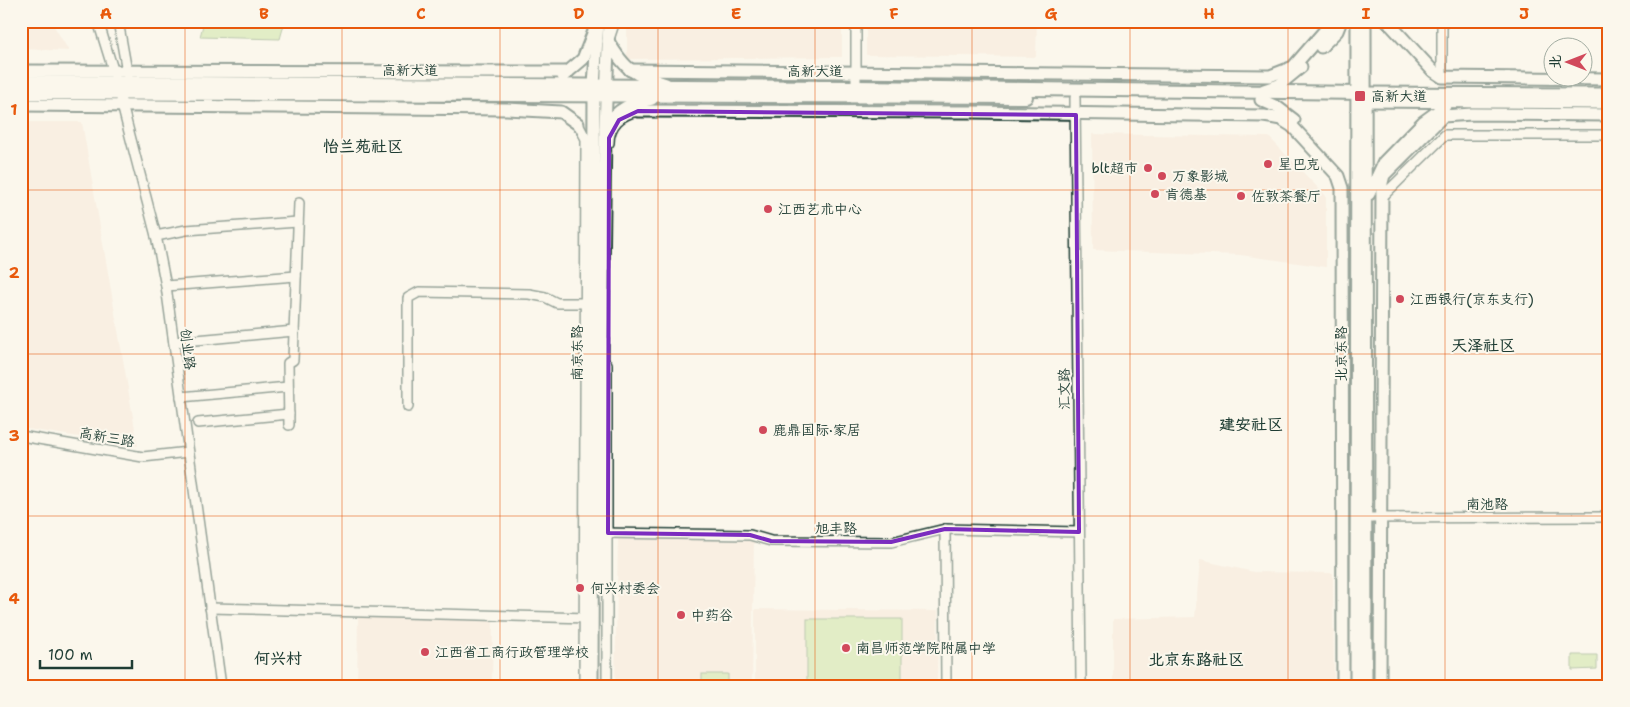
<svg xmlns="http://www.w3.org/2000/svg" width="1630" height="707" viewBox="0 0 1630 707" font-family="'Shantell Sans','LXGW WenKai TC',sans-serif">
<rect width="100%" height="100%" fill="#fbf7ec"/>
<filter id="ink" filterUnits="userSpaceOnUse"><feTurbulence type="fractalNoise" baseFrequency=".02" numOctaves="2"/><feDisplacementMap in="SourceGraphic" scale="10" xChannelSelector="R" yChannelSelector="G"/><feConvolveMatrix kernelMatrix="1 2 1 2 8 2 1 2 1" color-interpolation-filters="sRGB"/></filter>
<g filter="url(#ink)">
<g fill="#f6e4d5">
<polygon points="21,21 51,21 69,51 21,49"/>
<polygon points="627,21 842,21 842,57 627,59"/>
<polygon points="866,21 1037,21 1036,57 866,55"/>
<polygon points="21,122 82,122 138,446 21,428"/>
<polygon points="1092,134 1269,137 1326,196 1326,267 1240,255 1093,250"/>
<polygon points="618,539 754,541 752,686 615,686"/>
<polygon points="1200,560 1254,572 1333,573 1334,686 1113,686 1113,619 1195,617"/>
<polygon points="755,609 938,611 937,686 755,686"/>
<polygon points="358,615 493,618 492,686 357,686"/>
</g>
<g fill="#c3e098" stroke="#718e66">
<polygon points="204,21 285,21 280,39 200,37"/>
<rect x="807" y="619" width="95" height="64"/>
<polygon points="1572,655 1597,655 1597,669 1572,670"/>
<rect x="702" y="674" width="26" height="12"/>
</g>
<g fill="none" stroke-linecap="round" stroke-linejoin="round">
<defs>
<g id="minor">
<polyline points="98,21 115,76"/>
<polyline points="118,21 128,77"/>
<polyline points="610,36 615,21"/>
<polyline points="1442,77 1442,21"/>
<polyline points="856,87 856,21"/>
<polyline points="1075,98 1081,681"/>
<polyline points="121,101 156,236 166,286 221,686"/>
<polyline points="578,124 586,139 584,686"/>
<path d="M609,143C609,125 621,114 638,111"/>
<polyline points="1382,197 1445,135 1609,135"/>
<polyline points="156,236 186,230 298,222"/>
<polyline points="166,286 296,276"/>
<polyline points="174,342 294,331"/>
<polyline points="607,364 607,686"/>
<polyline points="181,397 288,387"/>
<polyline points="408,407 408,298 419,292 529,294 545,297 557,303 586,303"/>
<polyline points="198,423 289,414"/>
<polyline points="289,425 288,363 293,360 299,203"/>
<polyline points="21,436 143,457 188,452"/>
<polyline points="1366,518 1609,517"/>
<polyline points="945,529 946,686"/>
<polyline points="602,533 750,535 771,541 891,542 945,529 1079,532"/>
<polyline points="210,608 589,618"/>
</g>
<g id="major">
<polyline points="1365,21 1366,686"/>
<polyline points="1387,21 1433,71 1442,77 1609,79"/>
<path d="M608,41C626,71 632,74 666,84"/>
<polyline points="1321,47 1337,31 1341,21"/>
<polyline points="630,70 1270,76 1293,67 1333,21"/>
<polyline points="21,71 568,72"/>
<polyline points="563,76 583,59 594,31"/>
<polyline points="1264,90 1279,85 1301,67"/>
<polyline points="1365,93 1609,94"/>
<polyline points="1261,100 1277,107 1294,120"/>
<polyline points="1365,101 1609,103"/>
<polyline points="21,105 507,109 561,112 578,124"/>
<polyline points="638,111 973,112 1264,116 1281,119 1292,126 1338,176 1342,188 1343,686"/>
<path d="M605,128C617,108 631,103 652,99"/>
<polyline points="1369,194 1384,162 1423,122 1445,106"/>
<polyline points="599,587 605,128 609,21"/>
<polyline points="592,686 594,86 598,21"/>
<polyline points="1356,686 1357,21"/>
<polyline points="1380,686 1382,183 1384,175 1443,116 1472,114 1609,115"/>
</g>
<g id="highway">
<polyline points="21,82 856,87 1365,93"/>
<polyline points="21,93 1026,97"/>
</g>
</defs>
<use href="#minor" stroke="#1f3d34" stroke-width="12"/>
<use href="#major" stroke="#1f3d34" stroke-width="15"/>
<use href="#highway" stroke="#1f3d34" stroke-width="16"/>
<use href="#minor" stroke="#fbf7ec" stroke-width="9"/>
<use href="#major" stroke="#fbf7ec" stroke-width="11"/>
<use href="#highway" stroke="#fbf7ec" stroke-width="12"/>
</g>
</g>
<path d="M0 0H1630V707H0ZM638,111L1076,115L1079,532L945,529L891,542L771,541L750,535L608,533L609,138L619,120Z" fill="#fbf7ec" fill-opacity=".55" fill-rule="evenodd"/>
<path fill="none" stroke="#7b2cbf" stroke-width="4" stroke-linejoin="round" d="M638,111L1076,115L1079,532L945,529L891,542L771,541L750,535L608,533L609,138L619,120Z"/>
<path fill="none" stroke="#e8590c" stroke-width="1" stroke-opacity="0.55" d="M185,21V686M342,21V686M500,21V686M658,21V686M815,21V686M972,21V686M1130,21V686M1288,21V686M1445,21V686M21,190H1609M21,354H1609M21,516H1609"/>
<g fill="#d1495b" stroke="#fbf7ec" stroke-width="2">
<rect x="1354" y="90" width="12" height="12" rx="2.5"/>
<circle cx="1268" cy="164" r="5"/>
<circle cx="1148" cy="168" r="5"/>
<circle cx="1162" cy="176" r="5"/>
<circle cx="1155" cy="194" r="5"/>
<circle cx="1241" cy="196" r="5"/>
<circle cx="768" cy="209" r="5"/>
<circle cx="1400" cy="299" r="5"/>
<circle cx="763" cy="430" r="5"/>
<circle cx="580" cy="588" r="5"/>
<circle cx="681" cy="615" r="5"/>
<circle cx="846" cy="648" r="5"/>
<circle cx="425" cy="652" r="5"/>
</g>
<g text-anchor="middle" stroke-width="4" stroke-linejoin="round" paint-order="stroke">
<g font-size="14" fill="#1f3d34" stroke="#fbf7ec">
<text x="410" y="75">高新大道</text>
<text x="815" y="76">高新大道</text>
<text transform="translate(188 349) rotate(83)" y="5">创业路</text>
<text transform="translate(577 353) rotate(-90)" y="5">南京东路</text>
<text transform="translate(1341 354) rotate(-90)" y="5">北京东路</text>
<text transform="translate(1064 389) rotate(-91)" y="5">汇文路</text>
<text transform="translate(107 437) rotate(10)" y="5">高新三路</text>
<text x="1487" y="509">南池路</text>
<text x="836" y="533">旭丰路</text>
</g>
<g font-size="14" fill="#1f3d34" stroke="#fbf7ec" text-anchor="start">
<text x="1371" y="101">高新大道</text>
<text x="1278" y="169">星巴克</text>
<text x="1138" y="173" text-anchor="end">blt超市</text>
<text x="1172" y="181">万象影城</text>
<text x="1165" y="199">肯德基</text>
<text x="1251" y="201">佐敦茶餐厅</text>
<text x="778" y="214">江西艺术中心</text>
<text x="1410" y="304">江西银行(京东支行)</text>
<text x="773" y="435">鹿鼎国际·家居</text>
<text x="590" y="593">何兴村委会</text>
<text x="691" y="620">中药谷</text>
<text x="856" y="653">南昌师范学院附属中学</text>
<text x="435" y="657">江西省工商行政管理学校</text>
</g>
<g font-size="16" font-weight="bold" fill="#1f3d34" stroke="#fbf7ec">
<text x="363" y="152">怡兰苑社区</text>
<text x="1483" y="351">天泽社区</text>
<text x="1251" y="430">建安社区</text>
<text x="278" y="664">何兴村</text>
<text x="1196" y="665">北京东路社区</text>
</g>
</g>
<rect width="1630" height="707" fill="none" stroke="#fbf7ec" stroke-width="55"/>
<g transform="translate(1568 62) rotate(270)"><circle r="24" fill="#fbf7ec" stroke="#a3ada2"/>
<path d="M0-4L9 19L0 12L-9 19Z" fill="#d1495b"/>
<text y="-8" font-size="14" font-weight="bold" text-anchor="middle" fill="#1f3d34">北</text>
</g>
<path d="M40 660v8h92v-8" fill="none" stroke="#1f3d34" stroke-width="2.5"/>
<text x="48" y="660" font-size="15" fill="#1f3d34" stroke="#fbf7ec" stroke-width="4" paint-order="stroke">100 m</text>
<rect x="28" y="28" width="1574" height="652" fill="none" stroke="#e8590c" stroke-width="2"/>
<g font-size="16" text-anchor="middle" font-weight="bold" fill="#e8590c">
<text x="106" y="19">A</text>
<text x="264" y="19">B</text>
<text x="421" y="19">C</text>
<text x="579" y="19">D</text>
<text x="736" y="19">E</text>
<text x="894" y="19">F</text>
<text x="1051" y="19">G</text>
<text x="1209" y="19">H</text>
<text x="1366" y="19">I</text>
<text x="1524" y="19">J</text>
<text x="14" y="115">1</text>
<text x="14" y="278">2</text>
<text x="14" y="441">3</text>
<text x="14" y="604">4</text>
</g>
</svg>
